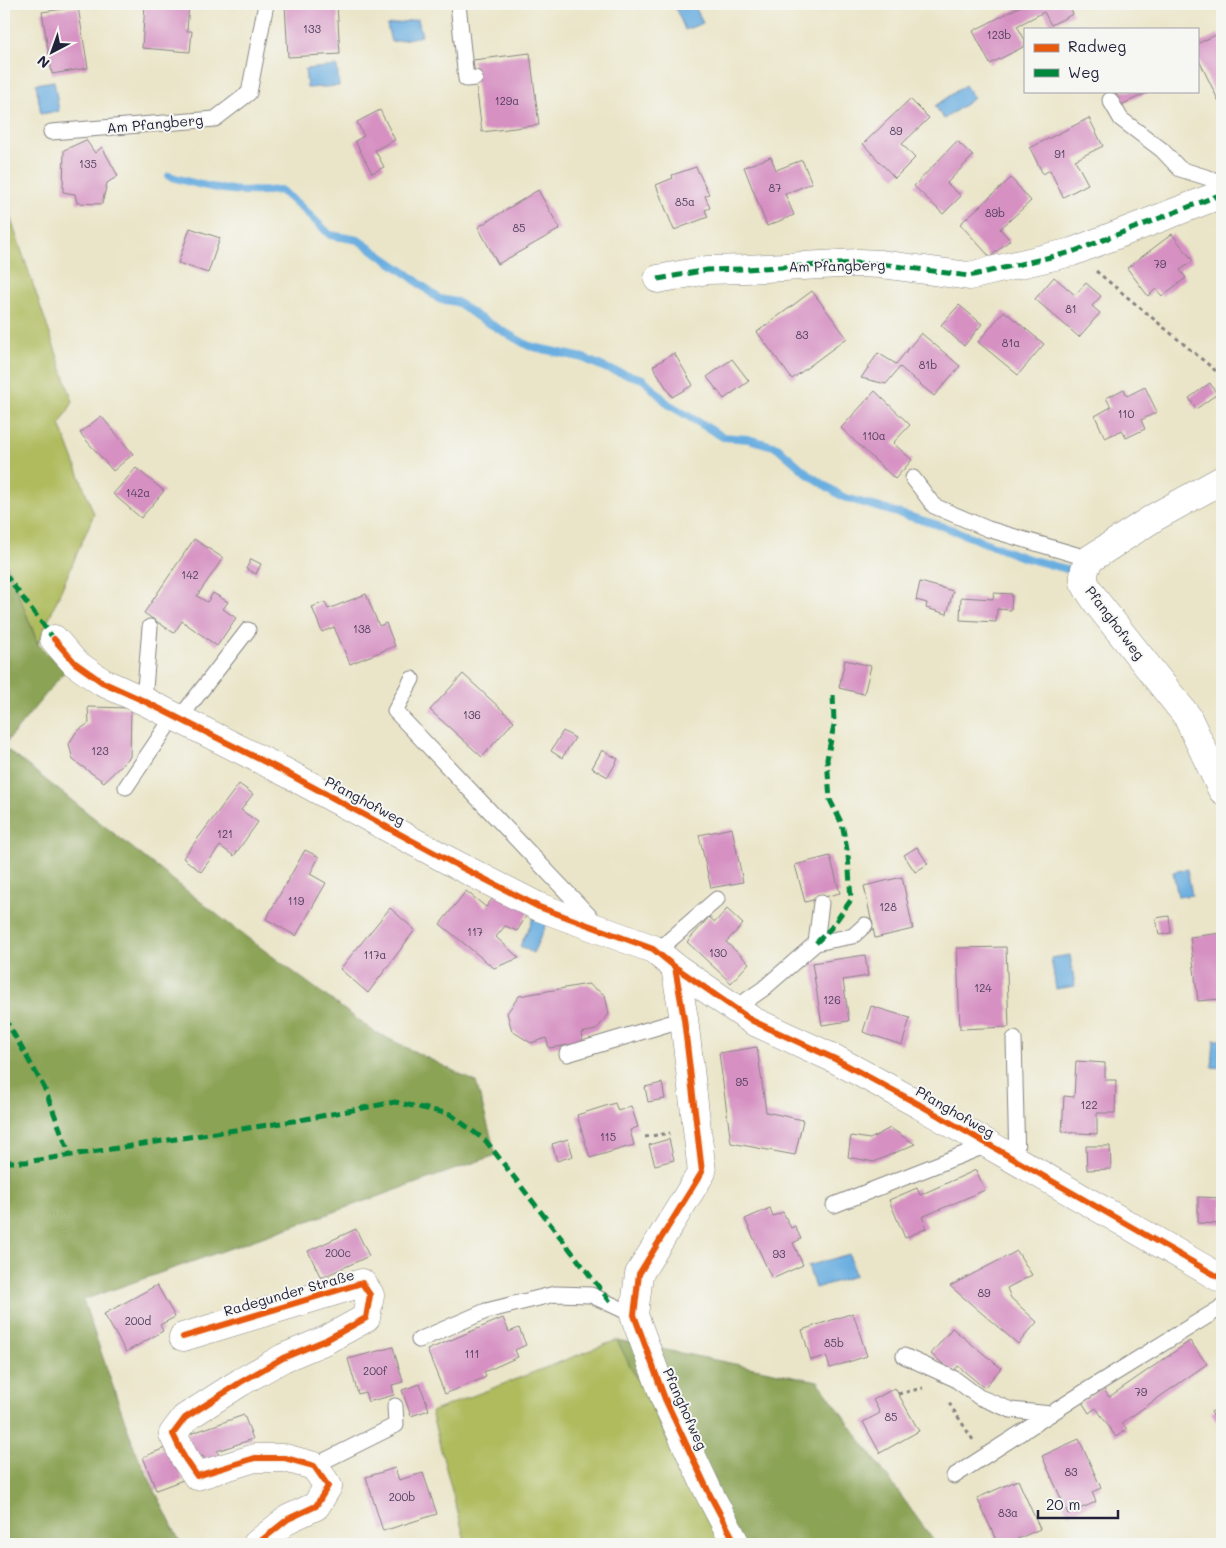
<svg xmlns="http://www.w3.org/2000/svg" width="1226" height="1548" viewBox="0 0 1226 1548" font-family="Mali,sans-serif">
<rect width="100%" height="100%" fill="#f6f6f2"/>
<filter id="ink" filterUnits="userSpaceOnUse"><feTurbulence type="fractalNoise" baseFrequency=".02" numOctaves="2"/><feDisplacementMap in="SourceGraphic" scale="10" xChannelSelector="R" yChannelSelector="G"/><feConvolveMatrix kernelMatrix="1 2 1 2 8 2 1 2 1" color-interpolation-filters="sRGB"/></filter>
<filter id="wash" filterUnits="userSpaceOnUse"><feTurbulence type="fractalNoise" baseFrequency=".0096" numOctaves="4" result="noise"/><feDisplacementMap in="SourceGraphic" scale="20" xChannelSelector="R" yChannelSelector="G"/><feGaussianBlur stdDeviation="1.12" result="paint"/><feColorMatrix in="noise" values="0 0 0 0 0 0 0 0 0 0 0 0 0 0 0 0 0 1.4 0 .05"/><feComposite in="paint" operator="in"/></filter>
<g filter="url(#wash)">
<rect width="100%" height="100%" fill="#eae5c8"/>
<g fill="#afbb5d" stroke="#686e4c">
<polygon points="4,199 73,402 60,424 94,514 38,644 4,557"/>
<polygon points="617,1340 720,1544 466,1544 431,1412"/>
</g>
<g fill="#8ba354" stroke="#566248">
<polygon points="4,557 38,644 65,671 4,745"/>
<polygon points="4,747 229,924 373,1031 476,1082 496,1155 83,1300 135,1450 181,1544 4,1544"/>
<polygon points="617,1340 818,1381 936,1544 720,1544"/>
</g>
<g fill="#6aaee0" stroke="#46688e">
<polygon points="674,4 694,4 703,23 685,30"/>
<polygon points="418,19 422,36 391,42 387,25"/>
<polygon points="337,66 339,86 307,88 305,69"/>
<polygon points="54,81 59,111 41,114 36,84"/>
<polygon points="965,85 974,98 944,119 935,106"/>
<polygon points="1187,869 1192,895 1178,897 1173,872"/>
<polygon points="535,915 548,921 533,953 520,946"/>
<polygon points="1070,955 1075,986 1056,989 1051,958"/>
<polygon points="1214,1040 1222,1040 1222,1068 1212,1067"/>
<polygon points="849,1254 855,1276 815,1288 808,1266"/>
</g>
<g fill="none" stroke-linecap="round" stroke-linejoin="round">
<path stroke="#6aaee0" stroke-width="8" d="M169,176C207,188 239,194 280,190L299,205L330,235L358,240L406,273L439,299L457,302L478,317L529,346L583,358L608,369L643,379L668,404L723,437L748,439L777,447L809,475L843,497L945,527L1022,557L1070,570"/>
</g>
<g id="blocks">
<g fill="#d690c2">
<polygon points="145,4 189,4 187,31 192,31 190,52 142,48"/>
<polygon points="285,4 337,4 340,54 288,57"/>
<polygon points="1025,4 1068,4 1073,14 1051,25 1044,12 1017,26 1025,40 1025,46 990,64 973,31"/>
<polygon points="78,7 88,68 52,74 42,12"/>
<polygon points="1218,34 1222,42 1222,108 1197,56 1197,44"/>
<polygon points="530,53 539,125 482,132 473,60"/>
<polygon points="1115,91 1151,91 1121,105"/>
<polygon points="910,99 929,118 902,144 915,158 895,178 863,144"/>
<polygon points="380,110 395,140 375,150 384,167 372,173 355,141 364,136 357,122"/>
<polygon points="1089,118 1103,146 1075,160 1088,184 1063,197 1050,170 1043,174 1030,148"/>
<polygon points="86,140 95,153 102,147 118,176 107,183 102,204 77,203 75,194 63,192 64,150"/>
<polygon points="957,141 973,156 947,183 961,196 943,214 914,186"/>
<polygon points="771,157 776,170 802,160 812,183 785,194 794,215 767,226 744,167"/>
<polygon points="696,167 709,194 705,196 710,208 705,210 708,217 674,230 656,185 673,178 672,175"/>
<polygon points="1011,178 1031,201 1000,229 1010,240 990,257 960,224"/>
<polygon points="538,190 560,229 498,264 478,227"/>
<polygon points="190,228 220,238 208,273 178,263"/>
<polygon points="1172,234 1193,261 1180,270 1186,278 1162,296 1156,289 1148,296 1127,268"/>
<polygon points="1054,277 1075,295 1086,283 1101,296 1092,306 1100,313 1079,337 1035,299"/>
<polygon points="812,291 847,338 792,379 757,332"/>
<polygon points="959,305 982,324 964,346 941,325"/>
<polygon points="1004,311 1044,344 1018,375 978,342"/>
<polygon points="921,333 960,366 934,396 900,367 886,384 861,378 878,353 896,364"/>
<polygon points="674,353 693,385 672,397 653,366"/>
<polygon points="732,359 749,381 724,399 707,377"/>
<polygon points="1210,383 1217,394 1196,409 1189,398"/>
<polygon points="1145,387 1157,412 1141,420 1145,429 1126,438 1122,430 1105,438 1095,416 1111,407 1106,398 1124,389 1127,396"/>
<polygon points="875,391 910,425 893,443 912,460 895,479 841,428"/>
<polygon points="101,416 133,454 113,471 80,433"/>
<polygon points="136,468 164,491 141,518 113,494"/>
<polygon points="194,539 223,558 197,596 207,602 213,593 228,602 223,609 236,618 217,646 182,621 174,633 144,613"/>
<polygon points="251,559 261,564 256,574 246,569"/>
<polygon points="920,582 953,591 947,614 926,608 927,603 916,600"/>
<polygon points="994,593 1012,594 1011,610 997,609 996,622 960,620 961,597 993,599"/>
<polygon points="366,594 379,626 386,623 395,646 350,664 334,627 322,632 312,607 325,602 328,609"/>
<polygon points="845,660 871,666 864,694 839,688"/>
<polygon points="463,674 514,721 482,757 430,710"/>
<polygon points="88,707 131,708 130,757 104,782 73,760 69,744 76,732 89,723"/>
<polygon points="563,731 575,738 562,758 551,751"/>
<polygon points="602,750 618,759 608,777 592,768"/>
<polygon points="239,784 253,794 241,810 258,822 234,856 220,846 201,872 183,858"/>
<polygon points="732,828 743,882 711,888 699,835"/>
<polygon points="917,847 928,864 915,872 904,855"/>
<polygon points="305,850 319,857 310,874 326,883 296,936 266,919"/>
<polygon points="830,856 840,893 805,902 795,865"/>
<polygon points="902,877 913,929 875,938 864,886"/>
<polygon points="466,891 486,907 496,894 530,910 517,931 505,926 496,937 519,958 494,968 440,924"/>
<polygon points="390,908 415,930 368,993 340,969"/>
<polygon points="727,909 743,924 726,942 749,963 731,983 687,942 709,917 715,922"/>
<polygon points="1169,916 1171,933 1159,935 1156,918"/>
<polygon points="1222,933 1222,986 1219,986 1220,999 1198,1001 1190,937"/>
<polygon points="1006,947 1009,1027 960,1029 957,948"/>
<polygon points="865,955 868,976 843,980 849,1021 822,1025 812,963"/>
<polygon points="588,984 605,995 609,1014 596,1030 581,1033 583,1043 549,1048 546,1038 531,1043 512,1031 507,1013 519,996"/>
<polygon points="871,1006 910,1018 902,1045 863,1032"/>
<polygon points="757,1047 766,1112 803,1120 795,1155 731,1143 719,1053"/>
<polygon points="1076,1061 1105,1063 1105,1080 1116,1080 1115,1113 1097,1113 1097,1134 1062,1132 1064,1096 1074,1097"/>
<polygon points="662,1083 665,1099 648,1102 645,1087"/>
<polygon points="615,1103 618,1111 631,1106 638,1127 630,1130 634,1145 590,1158 577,1115"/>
<polygon points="890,1128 915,1144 874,1162 848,1157 851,1136 870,1139"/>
<polygon points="568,1139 573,1156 557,1161 552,1144"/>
<polygon points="669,1139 674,1160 655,1165 649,1145"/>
<polygon points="1086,1146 1110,1146 1111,1169 1087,1170"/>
<polygon points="976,1170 985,1190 922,1217 927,1228 905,1238 889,1200 917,1188 920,1195"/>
<polygon points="1198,1197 1222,1198 1222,1224 1198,1223"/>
<polygon points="770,1208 773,1216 783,1212 791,1228 795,1226 801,1239 793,1243 803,1265 772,1279 745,1219"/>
<polygon points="356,1229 369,1256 321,1278 308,1251"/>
<polygon points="1017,1251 1032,1275 1007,1288 1011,1298 1037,1322 1018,1344 950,1286"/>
<polygon points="157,1285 175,1317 160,1325 163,1331 126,1352 104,1314"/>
<polygon points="853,1313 867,1356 830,1368 826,1356 811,1360 802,1330"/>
<polygon points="503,1318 509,1332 519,1328 526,1345 515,1350 518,1357 484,1372 486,1377 445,1394 427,1350"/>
<polygon points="952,1328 1001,1368 984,1388 958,1366 953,1372 931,1354"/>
<polygon points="1190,1341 1207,1364 1122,1423 1127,1429 1116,1437 1096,1408 1089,1413 1082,1402 1103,1388 1109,1397"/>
<polygon points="393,1347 403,1382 392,1385 394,1395 368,1402 365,1392 358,1394 348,1359"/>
<polygon points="420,1384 429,1410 411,1416 402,1390"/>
<polygon points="895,1388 919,1431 880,1453 863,1422 880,1413 873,1400"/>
<polygon points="1222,1406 1222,1428 1221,1429 1211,1412"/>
<polygon points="244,1415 253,1439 217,1451 220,1458 206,1463 203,1456 195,1458 187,1435"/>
<polygon points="1079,1439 1101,1488 1092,1492 1096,1502 1068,1514 1042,1456"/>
<polygon points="170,1446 183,1480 156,1490 143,1457"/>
<polygon points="395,1468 399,1480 423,1473 437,1514 383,1531 366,1477"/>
<polygon points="1018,1480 1040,1529 1006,1544 998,1544 977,1498"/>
</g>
</g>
</g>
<g filter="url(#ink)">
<use href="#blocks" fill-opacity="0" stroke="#868482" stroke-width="1"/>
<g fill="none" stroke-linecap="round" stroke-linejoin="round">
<defs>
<g id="lane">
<polyline points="458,4 466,79 475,78"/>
<polyline points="1110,100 1121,119 1162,150 1180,169 1215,180 1220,195"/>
<polyline points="51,132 215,119 249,93 266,4"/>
<polyline points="913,478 934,506 988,529 1090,559"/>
<polyline points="412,679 395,711 597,924"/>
<polyline points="144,701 150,627"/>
<polyline points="179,719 248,630"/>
<polyline points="126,787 174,716"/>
<polyline points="816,943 853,936 865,925"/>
<polyline points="656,952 717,899"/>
<polyline points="734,1009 763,989 816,943 821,903"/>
<polyline points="1014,1039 1017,1162"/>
<polyline points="567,1054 684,1019"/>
<polyline points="834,1205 987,1145"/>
<polyline points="419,1340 486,1311 555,1294 591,1295 634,1315"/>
<polyline points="904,1356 955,1379 979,1397 1011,1410 1051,1414"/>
<polyline points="314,1466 396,1425 395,1406"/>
<polyline points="954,1476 1089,1389 1222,1307"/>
</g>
<g id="street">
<polyline points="658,279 707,270 745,269 858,263 881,264 969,276 1072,252 1222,194"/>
<polyline points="1222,480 1155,517 1090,559 1085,569 1084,576 1084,582 1088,589 1098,604 1187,716 1222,790"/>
<polyline points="54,639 75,663 102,682 144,701 285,772 453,863 539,907 653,949 675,967 753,1021 835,1059 920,1105 1222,1279"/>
<polyline points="675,967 684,1019 702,1172 639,1274 634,1315 665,1399 710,1495 736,1544"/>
<polyline points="183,1337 362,1283 370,1295 366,1318 326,1340 283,1358 241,1382 185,1418 173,1434 184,1457 197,1476 255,1458 285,1458 314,1466 328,1486 316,1506 288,1519 257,1544"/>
</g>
</defs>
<use href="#lane" stroke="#868482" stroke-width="17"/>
<use href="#street" stroke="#868482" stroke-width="29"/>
<g stroke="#868482" stroke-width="3" stroke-dasharray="4 4" stroke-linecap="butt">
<polyline points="1096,271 1222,376"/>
<polyline points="645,1137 670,1133"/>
<polyline points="898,1394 923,1388"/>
<polyline points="949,1403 973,1440"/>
</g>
<use href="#lane" stroke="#fff" stroke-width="15"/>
<use href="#street" stroke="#fff" stroke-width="28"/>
<g stroke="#00873e" stroke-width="5" stroke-dasharray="10 5" stroke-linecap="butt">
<polyline points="658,279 707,270 745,269 858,263 881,264 969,276 1072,252 1222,194"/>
<polyline points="4,573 54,639"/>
<polyline points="816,943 831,928 851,900 848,855 842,824 830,800 827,759 834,725 833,692"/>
<polyline points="4,1017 44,1087 70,1155"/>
<polyline points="4,1162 26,1162 300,1120 395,1102 450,1114 486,1141 612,1304"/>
</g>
<defs>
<g id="cycleway">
<polyline points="54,639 75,663 102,682 144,701 285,772 453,863 539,907 653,949 675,967 753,1021 835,1059 920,1105 1222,1279"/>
<polyline points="675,967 684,1019 702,1172 639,1274 634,1315 665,1399 710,1495 736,1544"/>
<polyline points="183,1337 362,1283 370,1295 366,1318 326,1340 283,1358 241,1382 185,1418 173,1434 184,1457 197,1476 255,1458 285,1458 314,1466 328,1486 316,1506 288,1519 257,1544"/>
</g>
</defs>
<use href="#cycleway" stroke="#f6f6f2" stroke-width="9"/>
<use href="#cycleway" stroke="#e8590c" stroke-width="6"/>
</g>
</g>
<g text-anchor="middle" stroke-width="4" stroke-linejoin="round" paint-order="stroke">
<g font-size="11" fill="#4f3e5d">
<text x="312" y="33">133</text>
<text x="999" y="39">123b</text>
<text x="507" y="105">129a</text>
<text x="896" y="135">89</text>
<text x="1060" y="158">91</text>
<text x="88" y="168">135</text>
<text x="775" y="192">87</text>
<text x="685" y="206">85a</text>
<text x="995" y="217">89b</text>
<text x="519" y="232">85</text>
<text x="1160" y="268">79</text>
<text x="1071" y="313">81</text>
<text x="802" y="339">83</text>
<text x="1011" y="347">81a</text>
<text x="928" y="369">81b</text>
<text x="1126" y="418">110</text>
<text x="874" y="440">110a</text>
<text x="138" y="497">142a</text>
<text x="190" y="579">142</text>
<text x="362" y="633">138</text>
<text x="472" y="719">136</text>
<text x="100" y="755">123</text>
<text x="225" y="838">121</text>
<text x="296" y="905">119</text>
<text x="888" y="911">128</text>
<text x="475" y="936">117</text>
<text x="718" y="957">130</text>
<text x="375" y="959">117a</text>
<text x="983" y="992">124</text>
<text x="832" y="1004">126</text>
<text x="742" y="1086">95</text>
<text x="1089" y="1109">122</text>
<text x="608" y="1141">115</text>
<text x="338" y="1257">200c</text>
<text x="779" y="1258">93</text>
<text x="984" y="1297">89</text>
<text x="138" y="1325">200d</text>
<text x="834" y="1347">85b</text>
<text x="472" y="1358">111</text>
<text x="375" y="1375">200f</text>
<text x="1141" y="1396">79</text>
<text x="891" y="1421">85</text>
<text x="1071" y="1476">83</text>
<text x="402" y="1501">200b</text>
<text x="1008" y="1517">83a</text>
</g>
<g font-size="14" fill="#22223b" stroke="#f6f6f2">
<text transform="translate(155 124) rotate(-5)" y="5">Am Pfangberg</text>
<text transform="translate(837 266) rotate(-1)" y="5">Am Pfangberg</text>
<text transform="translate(1115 623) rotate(53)" y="5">Pfanghofweg</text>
<text transform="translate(365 801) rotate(28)" y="5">Pfanghofweg</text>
<text transform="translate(955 1112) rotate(30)" y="5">Pfanghofweg</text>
<text transform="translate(289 1293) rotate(-16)" y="5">Radegunder Straße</text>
<text transform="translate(685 1409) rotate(66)" y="5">Pfanghofweg</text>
</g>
</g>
<rect width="1226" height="1548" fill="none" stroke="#f6f6f2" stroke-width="20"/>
<rect x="1024" y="28" width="175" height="65" fill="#f6f6f2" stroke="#a1a1a9"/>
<rect x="1034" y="44" width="25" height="8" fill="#e8590c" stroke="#a1a1a9"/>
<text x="1068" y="52" font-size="15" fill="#22223b">Radweg</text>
<rect x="1034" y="69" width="25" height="8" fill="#00873e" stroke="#a1a1a9"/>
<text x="1068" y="78" font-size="15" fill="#22223b">Weg</text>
<g transform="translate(52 52) rotate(221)" stroke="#f6f6f2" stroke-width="4" paint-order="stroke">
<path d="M0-4L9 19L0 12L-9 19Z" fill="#22223b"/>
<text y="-8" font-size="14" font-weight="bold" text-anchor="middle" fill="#22223b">N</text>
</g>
<path d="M1038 1510v8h80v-8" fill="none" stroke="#22223b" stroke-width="2.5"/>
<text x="1046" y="1510" font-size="15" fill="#22223b" stroke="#f6f6f2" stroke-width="4" paint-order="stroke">20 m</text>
</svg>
